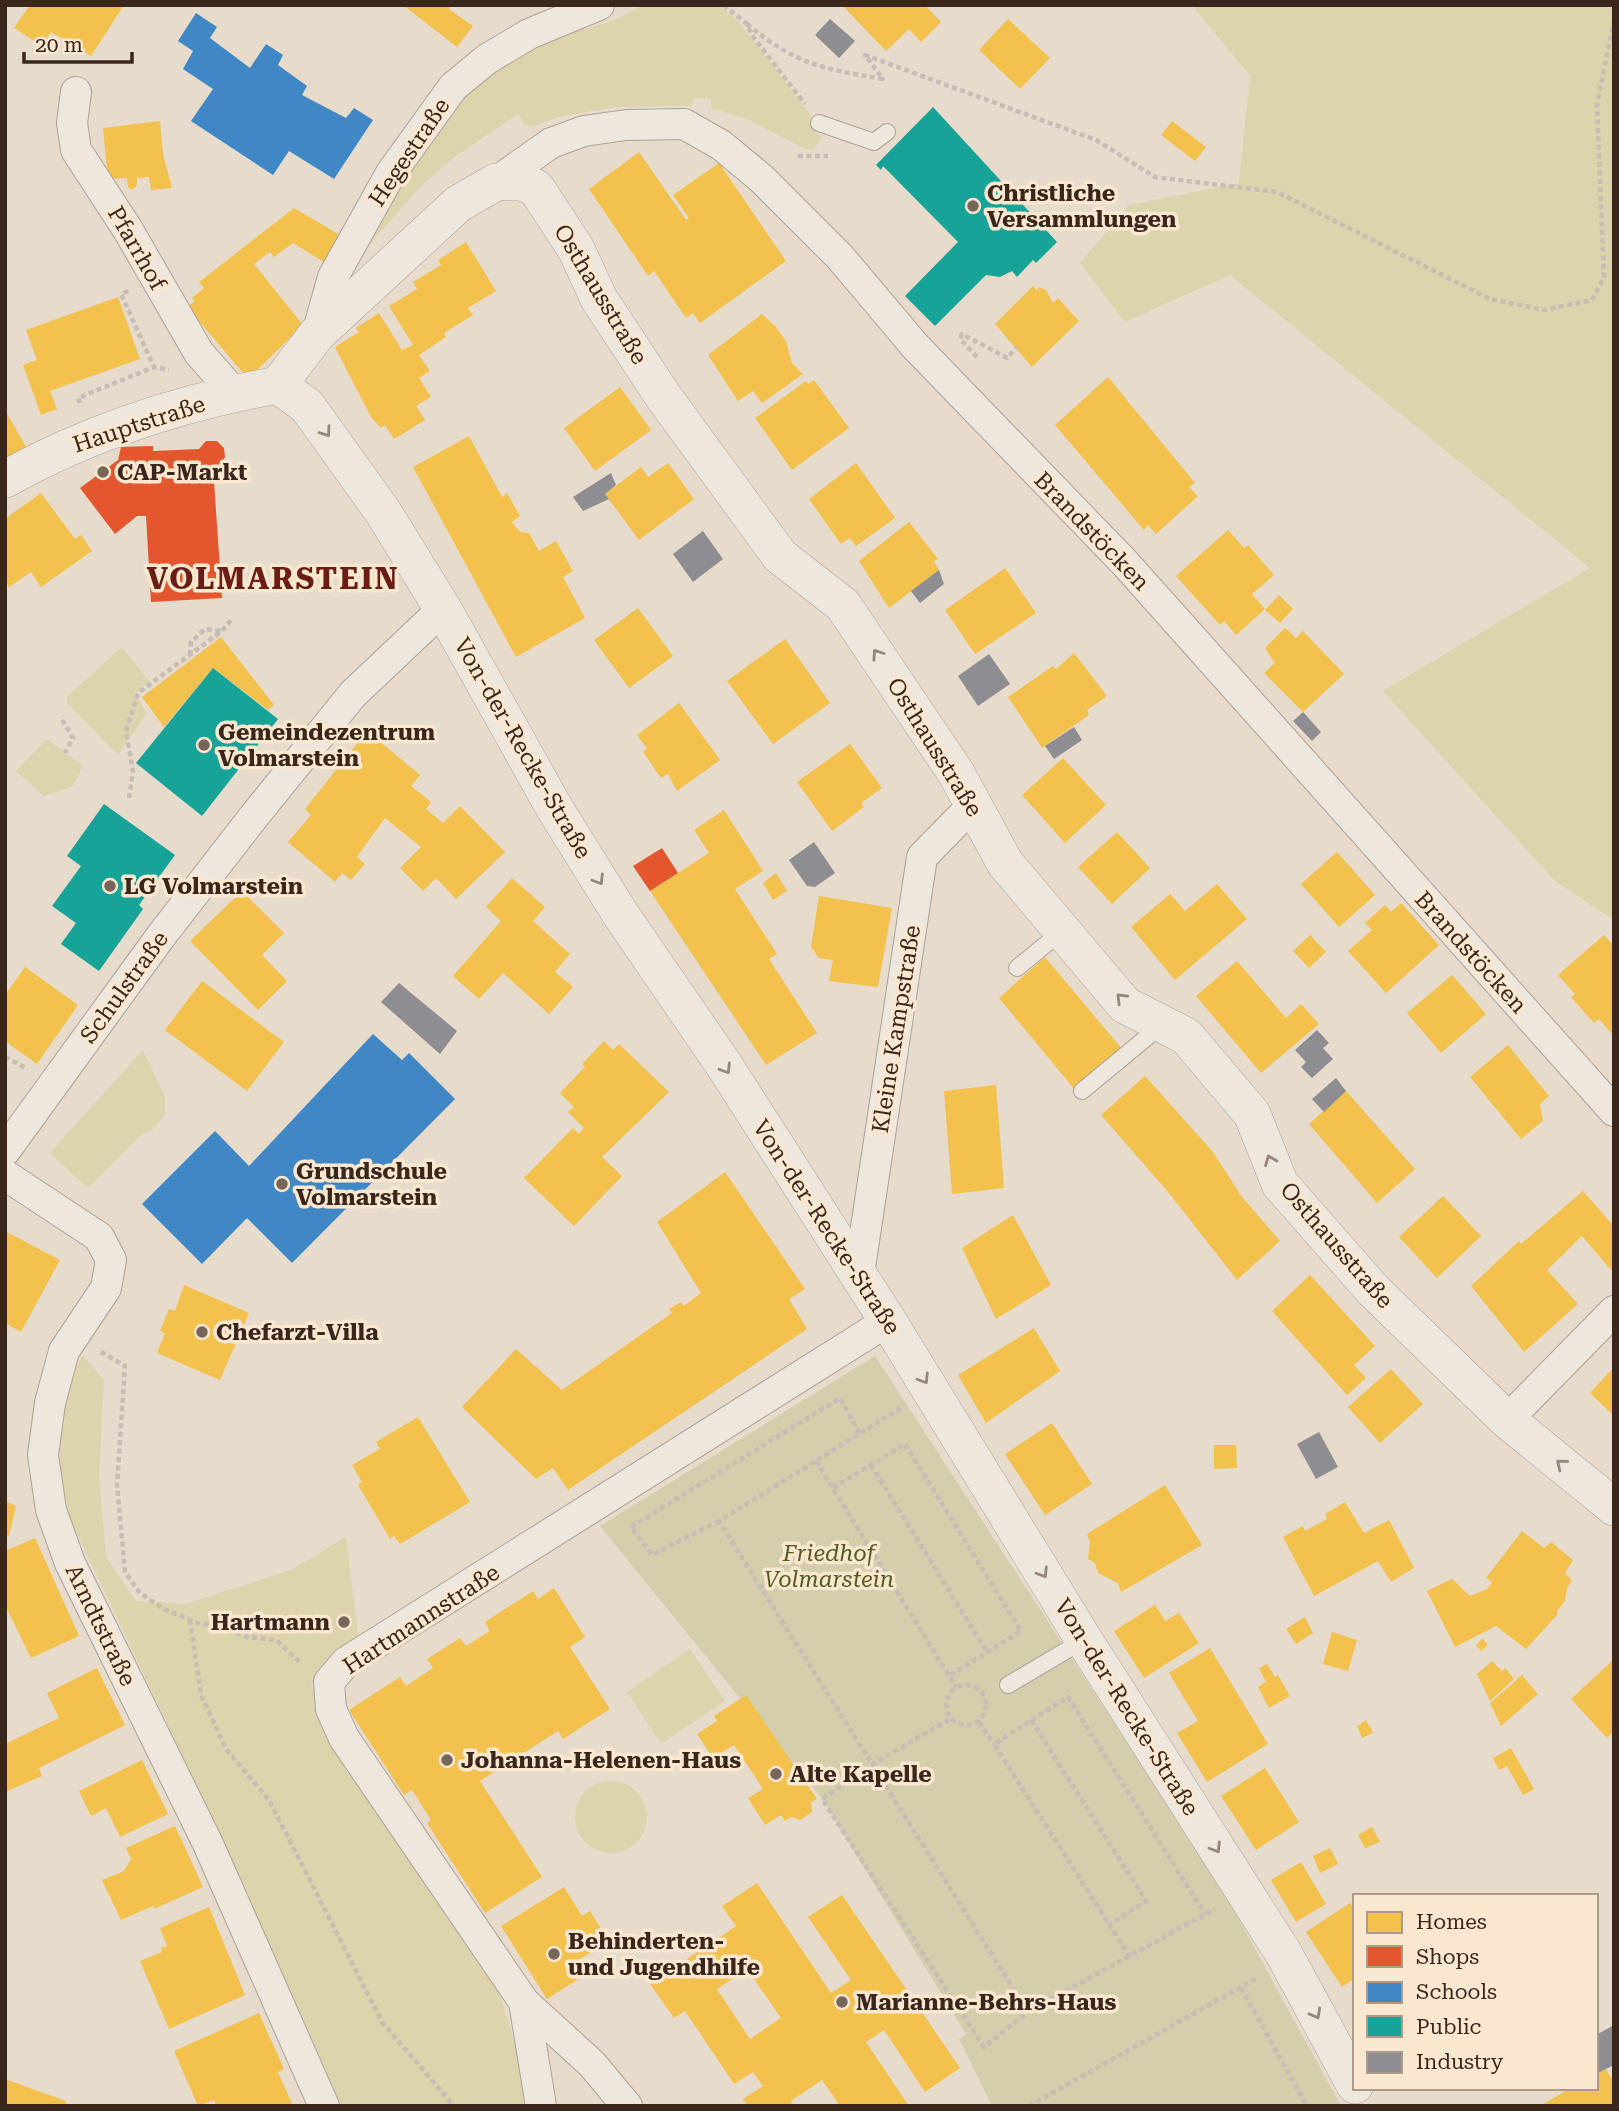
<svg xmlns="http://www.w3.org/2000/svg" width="1619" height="2111" viewBox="0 0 1619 2111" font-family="'Roboto Serif',serif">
<rect width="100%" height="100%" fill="#e7dbcb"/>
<g fill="#dbd4ac">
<path d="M642,5H720L738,21L816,122L812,129L822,138L813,150L806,149L750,120L711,108V99L694,98L692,106L615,107L559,117L531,127L524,124L518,114L453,158L420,187L347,270C383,207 444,97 505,58C545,32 605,32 642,5Z"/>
<polygon points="1192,5 1614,5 1614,920 1555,881 1383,691 1590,568 1230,275 1125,322 1080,263 1129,205 1239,183 1250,76"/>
<polygon points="122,647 149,681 135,694 147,713 118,755 67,703 67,697"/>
<polygon points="47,739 83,766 72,787 44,796 16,771"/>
<polygon points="143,1050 165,1097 165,1115 151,1131 143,1133 88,1188 50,1153"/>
<path d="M82,1355L104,1380L99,1476L106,1557L136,1601L185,1604L291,1570L346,1537L359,1641L311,1684L345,1769L474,1949L498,1988L516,2048L527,2106H342L215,1825L69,1516C53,1461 59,1408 82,1355Z"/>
<polygon points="690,1649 725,1701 661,1744 627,1692"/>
<circle cx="611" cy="1817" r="36"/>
</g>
<polygon fill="#d4ceac" points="875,1356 1224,1892 1341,2106 992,2106 959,2039 966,2034 822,1799 600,1526"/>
<g fill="#f2c14e" fill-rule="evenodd">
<polygon points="30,5 124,5 91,56 51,32 42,46 14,28"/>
<polygon points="403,5 452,5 449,9 473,26 457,47"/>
<polygon points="842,5 925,5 941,22 921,42 909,29 886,51"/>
<polygon points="1008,19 1050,58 1020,89 979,50"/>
<polygon points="160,121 163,154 172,188 151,190 149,177 137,178 137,185 132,190 128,187 127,178 108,179 103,128"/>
<polygon points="1172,121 1206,147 1195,161 1161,135"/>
<polygon points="639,152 686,220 689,218 673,195 719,163 786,261 700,323 693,313 686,318 654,271 648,276 589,189"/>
<polygon points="294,208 340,235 327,264 293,243 274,257 270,252 254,264 303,325 252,375 244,374 187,307 195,301 192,298 204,288 199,282"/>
<polygon points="466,242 496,291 468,308 473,315 444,333 446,337 419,355 430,371 419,378 431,397 416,406 425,420 394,439 385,425 381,428 371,417 335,347 359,332 356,328 379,313 402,350 413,345 389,306 417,289 413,282 441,265 438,260"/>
<polygon points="1033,286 1037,291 1038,287 1046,290 1053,303 1058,298 1079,321 1032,367 995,324"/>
<polygon points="118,297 140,359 50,391 57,409 41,415 23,365 37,360 26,330"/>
<polygon points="762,314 775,326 786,341 792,363 803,374 762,403 753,391 738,401 708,355"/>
<polygon points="1108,377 1195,483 1189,487 1198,496 1156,534 1148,525 1144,530 1055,425"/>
<polygon points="814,380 849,428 792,470 755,418 806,381 808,384"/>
<polygon points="620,387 651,430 595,471 564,428"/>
<polygon points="5,410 30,454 5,469"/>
<polygon points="469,436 502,497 507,493 520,516 512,522 520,532 529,533 539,551 556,541 573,571 563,577 585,618 516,657 413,467"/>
<polygon points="668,463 694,499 639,540 605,494 641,467 648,477"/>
<polygon points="856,463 895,518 856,546 850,538 841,544 809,499"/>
<polygon points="41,493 75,539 81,535 92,551 41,587 31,572 9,587 5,581 5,519"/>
<polygon points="909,522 938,559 934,561 939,570 889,608 859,561"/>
<polygon points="1228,530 1244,548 1248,545 1274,575 1252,594 1265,609 1236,635 1224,621 1220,625 1176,576"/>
<polygon points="1005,568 1036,613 975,654 945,610"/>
<polygon points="1279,595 1293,609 1280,623 1265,610"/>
<polygon points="638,608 673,656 629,688 594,640"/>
<polygon points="1285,628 1296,638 1303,631 1344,674 1303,712 1264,673 1275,663 1265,648"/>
<polygon points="221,637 274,705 268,710 213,668 164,727 142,697"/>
<polygon points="785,639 830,703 773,744 727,681"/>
<polygon points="1074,653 1107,696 1087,710 1089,715 1042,748 1008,697 1053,666 1056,669"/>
<polygon points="679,703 720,760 677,791 668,774 661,778 643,752 647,748 637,735"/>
<polygon points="367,731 420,775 411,786 431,802 426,809 443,823 460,806 505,852 456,899 436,878 423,891 400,868 421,847 385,818 357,857 365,864 351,880 342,873 335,882 288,842 311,815 305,809"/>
<polygon points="850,744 882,788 861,803 864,807 832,831 797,782"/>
<polygon points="1063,758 1106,805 1065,843 1022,795"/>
<polygon points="724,810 763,871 735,889 777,954 769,959 817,1033 766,1065 650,891 709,853 694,830"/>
<polygon points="1117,832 1150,868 1112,904 1078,867"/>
<polygon points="1337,852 1375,895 1339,927 1301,884"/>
<polygon points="776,873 787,891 773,900 763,883"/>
<polygon points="512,878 545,907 533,921 570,954 555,972 573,987 549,1014 503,973 479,999 453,976 501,921 486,907"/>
<polygon points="1217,884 1247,919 1175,980 1131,927 1170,894 1185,911"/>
<polygon points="242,891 284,933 262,955 287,981 258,1010 190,941"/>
<polygon points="819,896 892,908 878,987 829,981 833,960 819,958 811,947"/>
<polygon points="1401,903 1439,945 1386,993 1348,951 1372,930 1365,923 1385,905 1391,912"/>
<polygon points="1310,935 1326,952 1309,968 1293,951"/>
<polygon points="1604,935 1614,946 1614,1036 1599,1019 1594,1023 1571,997 1575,994 1558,975"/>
<polygon points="1045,957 1122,1049 1075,1090 999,998"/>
<polygon points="1237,961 1286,1018 1301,1004 1319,1024 1261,1073 1196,996"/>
<polygon points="25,967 78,1005 37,1064 5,1041 5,995"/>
<polygon points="1452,975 1486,1014 1441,1053 1407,1013"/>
<polygon points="202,981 284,1042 247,1091 165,1030"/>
<polygon points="604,1041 613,1050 619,1044 669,1092 602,1157 622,1176 574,1226 524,1178 573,1128 579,1134 584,1128 568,1112 574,1107 560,1093 585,1067 582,1064"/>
<polygon points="1508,1045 1549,1096 1540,1104 1543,1121 1521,1139 1470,1077"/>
<polygon points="1145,1076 1213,1152 1242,1197 1280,1241 1237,1280 1169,1193 1101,1115"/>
<polygon points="996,1085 1004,1188 952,1194 944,1091"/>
<polygon points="1346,1091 1415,1169 1377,1203 1309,1124"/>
<polygon points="725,1172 805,1289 789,1299 807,1329 568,1490 553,1468 536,1479 462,1407 516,1349 562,1390 672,1313 669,1309 681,1302 684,1306 701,1293 657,1222"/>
<polygon points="1583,1191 1614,1226 1614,1268 1611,1270 1582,1236 1547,1270 1578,1304 1524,1352 1471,1286 1519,1241 1521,1244"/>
<polygon points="1443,1196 1481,1236 1437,1278 1399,1237"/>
<polygon points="1013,1215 1051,1285 996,1319 962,1248"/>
<polygon points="5,1231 60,1260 21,1332 5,1323"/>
<polygon points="1310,1275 1375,1346 1354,1365 1366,1378 1347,1395 1272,1311"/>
<polygon points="184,1285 249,1313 220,1380 157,1353 165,1333 160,1331 169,1309 175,1311"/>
<polygon points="1034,1328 1060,1371 986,1423 958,1375"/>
<polygon points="1614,1367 1614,1416 1590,1393"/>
<polygon points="1391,1369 1423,1404 1380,1443 1348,1407"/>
<polygon points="418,1417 470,1502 400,1544 394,1536 390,1539 358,1485 362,1482 352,1465 380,1449 376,1442"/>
<polygon points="1052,1423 1092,1484 1045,1515 1005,1454"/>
<polygon points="1214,1445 1236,1445 1237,1468 1214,1469"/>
<polygon points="1165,1485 1202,1545 1121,1592 1118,1583 1098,1573 1095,1563 1088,1559 1090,1542 1087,1534"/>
<polygon points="5,1501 16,1506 9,1536 5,1534"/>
<polygon points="1345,1502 1364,1533 1389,1520 1414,1568 1391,1582 1378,1561 1314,1596 1283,1537 1303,1526 1305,1531 1327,1519 1325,1514"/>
<polygon points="1522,1531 1544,1548 1551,1542 1573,1560 1565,1573 1572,1580 1567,1588 1565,1601 1557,1611 1558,1614 1526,1649 1496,1626 1455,1647 1427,1591 1452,1579 1470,1596 1487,1589 1492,1582 1486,1578"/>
<polygon points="35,1538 79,1636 31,1658 5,1605 5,1551"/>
<polygon points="554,1588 585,1637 570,1647 610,1709 563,1739 558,1731 480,1781 542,1877 485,1913 427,1823 431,1820 412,1790 404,1795 349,1710 400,1677 406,1686 433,1668 427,1659 460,1638 466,1646 490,1631 485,1622 533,1591 538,1599"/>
<polygon points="1155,1605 1165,1621 1179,1613 1199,1643 1144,1678 1114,1631"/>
<polygon points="1305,1617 1313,1633 1296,1644 1286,1629"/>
<polygon points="1332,1632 1357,1640 1348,1671 1323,1664"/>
<polygon points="1483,1638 1488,1645 1481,1651 1476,1645"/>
<polygon points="1210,1648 1268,1744 1207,1782 1177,1733 1198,1721 1169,1673"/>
<polygon points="1614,1659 1614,1731 1607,1738 1571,1699"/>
<polygon points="1492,1661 1502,1671 1505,1668 1514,1679 1490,1701 1477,1674"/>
<polygon points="1267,1664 1275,1677 1278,1675 1290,1696 1269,1708 1258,1687 1266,1682 1259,1668"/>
<polygon points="97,1668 125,1725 39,1768 42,1776 5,1792 5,1744 59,1718 47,1693"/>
<polygon points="1522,1675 1538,1694 1501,1726 1490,1703"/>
<polygon points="746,1695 817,1799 811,1802 812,1812 801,1820 791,1817 785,1821 781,1815 765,1825 748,1798 763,1789 734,1745 713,1758 697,1734 717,1721 714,1716"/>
<polygon points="1366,1720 1373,1733 1362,1738 1357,1726"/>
<polygon points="1511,1748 1534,1789 1523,1795 1507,1766 1499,1770 1493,1758"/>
<polygon points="142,1760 168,1814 120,1837 106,1808 91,1816 79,1791"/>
<polygon points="1265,1768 1299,1822 1256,1850 1221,1796"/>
<polygon points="175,1826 203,1887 154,1909 153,1906 121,1920 102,1880 124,1871 131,1859 126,1848"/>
<polygon points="1372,1827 1380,1842 1365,1848 1358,1835"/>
<polygon points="1330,1848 1338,1864 1320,1873 1313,1856"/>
<polygon points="1301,1862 1326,1904 1296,1922 1271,1880"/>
<path d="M757,1883L831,1993L851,1980L808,1917L842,1895L960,2068L925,2092L884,2030L866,2042L909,2106H840L822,2080L791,2101L794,2106H748L743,2099L763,2086L753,2072L734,2084L685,2011L674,2018L650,1984L736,1926L722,1906ZM747,1969L781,2018L750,2039L717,1989Z"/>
<polygon points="564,1887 582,1916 590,1911 609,1941 569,1966 577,1980 547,1999 501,1926"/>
<polygon points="1350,1903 1355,1910 1355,1978 1342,1987 1306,1932"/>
<polygon points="209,1907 245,1995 169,2029 140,1961 162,1952 161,1948 167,1946 160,1928"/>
<polygon points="259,2013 284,2069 278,2072 293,2106 217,2106 214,2100 198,2106 174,2051"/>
<polygon points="1606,2069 1614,2083 1614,2106 1540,2106 1571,2088 1596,2088 1596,2074"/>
<polygon points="5,2079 66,2101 65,2106 5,2106"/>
</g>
<g fill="#e4572e">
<polygon points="206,441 217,441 224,448 225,457 220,466 213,467 222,598 151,602 146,516 137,516 115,534 80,488 118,460 121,447 153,446 153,451 199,449"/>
<polygon points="662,848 678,873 650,891 633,866"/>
</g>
<g fill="#3f88c5">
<polygon points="196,13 217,27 210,38 250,68 266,44 283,55 278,65 307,86 302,95 346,118 354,108 373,120 334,179 289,151 273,175 191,121 213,89 183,69 193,51 178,41"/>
<polygon points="373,1034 402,1060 409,1053 455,1099 292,1263 247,1218 202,1264 142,1204 215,1131 249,1166"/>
</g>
<g fill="#17a398">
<polygon points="933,107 1057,242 1036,263 1033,260 1017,277 1012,271 1000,277 986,275 935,326 905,296 958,242 883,166 881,170 876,165"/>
<polygon points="213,668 278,719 202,816 136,763"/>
<polygon points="104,804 175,855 139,905 143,909 99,971 61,944 76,923 52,906 81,866 67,856"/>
</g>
<g fill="#8d8d92">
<polygon points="830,19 855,41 839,58 815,35"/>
<polygon points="611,473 616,485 605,494 609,499 583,511 573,497"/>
<polygon points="703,531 723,559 693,582 673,554"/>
<polygon points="939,570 944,584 920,603 911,591"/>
<polygon points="989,654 1010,684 978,706 958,676"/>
<polygon points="1303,712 1321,732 1312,741 1293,721"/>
<polygon points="1074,727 1082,740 1054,759 1045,746"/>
<polygon points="814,842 835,873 815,887 807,886 789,860"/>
<polygon points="399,983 457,1031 440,1054 381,1002"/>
<polygon points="1317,1030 1329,1043 1323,1048 1333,1059 1312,1078 1301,1067 1306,1062 1295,1050"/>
<polygon points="1336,1078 1346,1091 1324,1112 1312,1099"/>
<polygon points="1319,1432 1338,1467 1316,1479 1297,1444"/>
<polygon points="1614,2025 1614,2065 1596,2074 1596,2035"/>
</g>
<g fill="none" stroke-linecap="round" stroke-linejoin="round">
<defs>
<g id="service">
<polyline points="819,123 874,142 887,132"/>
<polyline points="1017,968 1062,931"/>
<polyline points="1082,1091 1163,1024"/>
<polyline points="1008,1685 1084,1640"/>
</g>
<g id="minor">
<polyline points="76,92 72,123 76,150 128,230 199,353 234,393"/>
<polyline points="496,182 551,143 584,131 626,125 684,124 721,145 762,179 840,257 915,346 1124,562 1614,1111"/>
<polyline points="317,334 333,277 391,173 453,87 487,59 529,34 599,5"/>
<polyline points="5,1151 161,936 255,815 353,694 443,609"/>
<polyline points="5,1175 99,1237 111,1260 106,1288 64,1351 50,1403 43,1455 51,1510 70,1563 208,1844 324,2106"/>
<polyline points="859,1274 922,857 974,804"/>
<polyline points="1507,1420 1614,1311"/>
<polyline points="524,2002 541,2106"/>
<polyline points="627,2106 592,2064 524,2002 344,1738 331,1709 329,1682 346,1662 888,1321"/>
</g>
<g id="tertiary">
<polyline points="278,385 317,334 458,204 496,182 522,182 536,188 576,249 599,299 663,396 780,556 843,605 956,773 1005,863 1125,1005 1186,1036 1252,1114 1280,1184 1373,1290 1507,1420 1614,1507"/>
<polyline points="278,385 307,406 383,512 443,609 555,809 621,915 724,1065 888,1321 1084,1640 1284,1954 1355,2085"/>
<path d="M5,479C90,432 182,402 278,385"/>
</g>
</defs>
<use href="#service" stroke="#aca095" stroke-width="18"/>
<use href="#minor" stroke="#aca095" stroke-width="32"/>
<use href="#tertiary" stroke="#aca095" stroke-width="38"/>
<g stroke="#c7bdb5" stroke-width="4.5" stroke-dasharray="5 3.5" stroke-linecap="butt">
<polyline points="724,5 747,24 751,34 805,104"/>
<path d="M747,24C795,64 823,69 883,79L865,55L1096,140L1155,177L1277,192L1490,299L1544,310L1592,300L1604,277L1597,105L1614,20"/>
<polyline points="798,156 828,156"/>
<polyline points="128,291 121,294 154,367"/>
<polyline points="977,357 960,339 962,334 1007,358 1017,347"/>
<polyline points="80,403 78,398 154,367 169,370"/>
<polyline points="190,655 191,642 205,629 221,631"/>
<polyline points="62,720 73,738 65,753"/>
<polyline points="129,798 133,771 126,731 138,693 222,631 232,619"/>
<polyline points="5,1057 26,1068"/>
<polyline points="101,1352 125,1366 117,1485 125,1572 140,1593 164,1609 200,1624 212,1624 248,1637 276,1640 302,1664"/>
<polyline points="901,1408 719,1521 1028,2012 984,2047 822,1799 871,1765 950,1719"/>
<polyline points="816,1461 956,1687"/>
<polyline points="871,1465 987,1652"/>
<polyline points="833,1488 905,1444 1021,1631 949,1676"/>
<polyline points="719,1521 652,1555 631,1527 840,1398 860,1434"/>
<polyline points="190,1620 201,1695 226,1749 269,1800 382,2022 454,2106"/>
<circle cx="966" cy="1705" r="20"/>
<polyline points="1031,1720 1146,1901 1109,1925"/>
<polyline points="979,1722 994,1744"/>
<polyline points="1130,1957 994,1744 1068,1697 1205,1914"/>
<polyline points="1241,1988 1307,2106"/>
<polyline points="1028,2012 1215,1909"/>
<polyline points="1029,2106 1257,1978"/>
</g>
<use href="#service" stroke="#eee7de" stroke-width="16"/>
<use href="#minor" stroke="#eee7de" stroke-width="30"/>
<use href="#tertiary" stroke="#eee7de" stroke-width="37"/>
</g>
<defs><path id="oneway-chevron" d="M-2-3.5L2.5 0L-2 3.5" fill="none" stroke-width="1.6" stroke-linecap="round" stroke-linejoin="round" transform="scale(1.75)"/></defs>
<g stroke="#94867d">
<use href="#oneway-chevron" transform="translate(326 432) rotate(55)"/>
<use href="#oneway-chevron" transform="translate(877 654) rotate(-124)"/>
<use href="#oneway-chevron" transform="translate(599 880) rotate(58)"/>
<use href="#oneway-chevron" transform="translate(1121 998) rotate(-135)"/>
<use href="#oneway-chevron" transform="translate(726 1069) rotate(58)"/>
<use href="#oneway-chevron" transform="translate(1270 1160) rotate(-112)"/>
<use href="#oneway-chevron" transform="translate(924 1379) rotate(58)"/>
<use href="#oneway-chevron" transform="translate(1561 1464) rotate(-141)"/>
<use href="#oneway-chevron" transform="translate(1043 1573) rotate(58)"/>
<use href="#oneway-chevron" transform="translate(1216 1848) rotate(58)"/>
<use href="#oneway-chevron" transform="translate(1316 2014) rotate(61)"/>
</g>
<g fill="#776559" stroke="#f9e7d0" stroke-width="2.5">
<circle cx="973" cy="206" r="7"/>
<circle cx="103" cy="472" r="7"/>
<circle cx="204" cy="745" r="7"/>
<circle cx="110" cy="886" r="7"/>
<circle cx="282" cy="1184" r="7"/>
<circle cx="202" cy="1332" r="7"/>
<circle cx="344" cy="1622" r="7"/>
<circle cx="447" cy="1760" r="7"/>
<circle cx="776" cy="1774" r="7"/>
<circle cx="554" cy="1954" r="7"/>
<circle cx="842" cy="2002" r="7"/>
</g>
<g text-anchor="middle" stroke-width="7" stroke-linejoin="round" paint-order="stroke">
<g font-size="23" fill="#3b261c" stroke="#f9e7d0">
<text transform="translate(409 152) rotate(-56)" y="8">Hegestraße</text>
<text transform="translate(137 248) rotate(60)" y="8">Pfarrhof</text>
<text transform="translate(601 294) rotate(59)" y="8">Osthausstraße</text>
<text transform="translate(139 424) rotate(-18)" y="8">Hauptstraße</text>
<text transform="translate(1092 531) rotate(46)" y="8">Brandstöcken</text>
<text transform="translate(935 747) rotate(58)" y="8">Osthausstraße</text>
<text transform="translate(523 748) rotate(60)" y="8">Von-der-Recke-Straße</text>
<text transform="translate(1471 952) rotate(48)" y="8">Brandstöcken</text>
<text transform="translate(124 987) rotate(-54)" y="8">Schulstraße</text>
<text transform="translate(896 1029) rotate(-81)" y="8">Kleine Kampstraße</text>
<text transform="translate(827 1227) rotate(57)" y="8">Von-der-Recke-Straße</text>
<text transform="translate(1337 1245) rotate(49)" y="8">Osthausstraße</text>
<text transform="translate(421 1619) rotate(-33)" y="8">Hartmannstraße</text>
<text transform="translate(101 1625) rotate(64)" y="8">Arndtstraße</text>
<text transform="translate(1127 1707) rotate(58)" y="8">Von-der-Recke-Straße</text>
</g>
<g font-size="23" font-weight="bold" fill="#3b261c" stroke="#f9e7d0" text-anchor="start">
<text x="987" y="201">Christliche<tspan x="987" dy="26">Versammlungen</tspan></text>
<text x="117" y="480">CAP-Markt</text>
<text x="218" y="740">Gemeindezentrum<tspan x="218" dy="26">Volmarstein</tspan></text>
<text x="124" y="894">LG Volmarstein</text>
<text x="296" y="1179">Grundschule<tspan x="296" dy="26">Volmarstein</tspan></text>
<text x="216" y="1340">Chefarzt-Villa</text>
<text x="330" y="1630" text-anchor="end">Hartmann</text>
<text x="461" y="1768">Johanna-Helenen-Haus</text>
<text x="790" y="1782">Alte Kapelle</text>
<text x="568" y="1949">Behinderten-<tspan x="568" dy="26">und Jugendhilfe</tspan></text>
<text x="856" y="2010">Marianne-Behrs-Haus</text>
</g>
<g font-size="23" font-style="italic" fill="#545a20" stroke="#f9e7d0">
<text x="829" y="1561">Friedhof<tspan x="829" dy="26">Volmarstein</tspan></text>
</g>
<g font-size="30" font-weight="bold" letter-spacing="2" fill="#6c1c16" stroke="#f9e7d0">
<text x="273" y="589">VOLMARSTEIN</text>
</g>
</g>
<rect width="1619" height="2111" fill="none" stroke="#3b261c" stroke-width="14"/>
<rect x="1353" y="1894" width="245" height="196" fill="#f9e7d0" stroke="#ad9a88" stroke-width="2"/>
<rect x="1367" y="1912" width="35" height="21" fill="#f2c14e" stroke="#ad9a88" stroke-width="2"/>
<text x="1416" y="1929" font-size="21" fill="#3b261c">Homes</text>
<rect x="1367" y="1946" width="35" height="21" fill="#e4572e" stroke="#ad9a88" stroke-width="2"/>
<text x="1416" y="1964" font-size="21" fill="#3b261c">Shops</text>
<rect x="1367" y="1982" width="35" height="21" fill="#3f88c5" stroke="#ad9a88" stroke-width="2"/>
<text x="1416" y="1999" font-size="21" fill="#3b261c">Schools</text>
<rect x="1367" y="2016" width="35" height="21" fill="#17a398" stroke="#ad9a88" stroke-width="2"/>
<text x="1416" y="2034" font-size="21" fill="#3b261c">Public</text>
<rect x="1367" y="2052" width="35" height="21" fill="#8d8d92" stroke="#ad9a88" stroke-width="2"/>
<text x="1416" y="2069" font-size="21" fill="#3b261c">Industry</text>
<path d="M24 52v10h108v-10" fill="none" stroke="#3b261c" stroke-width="3.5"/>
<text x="35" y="52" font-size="21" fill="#3b261c" stroke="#f9e7d0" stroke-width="5" paint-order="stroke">20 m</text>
</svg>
